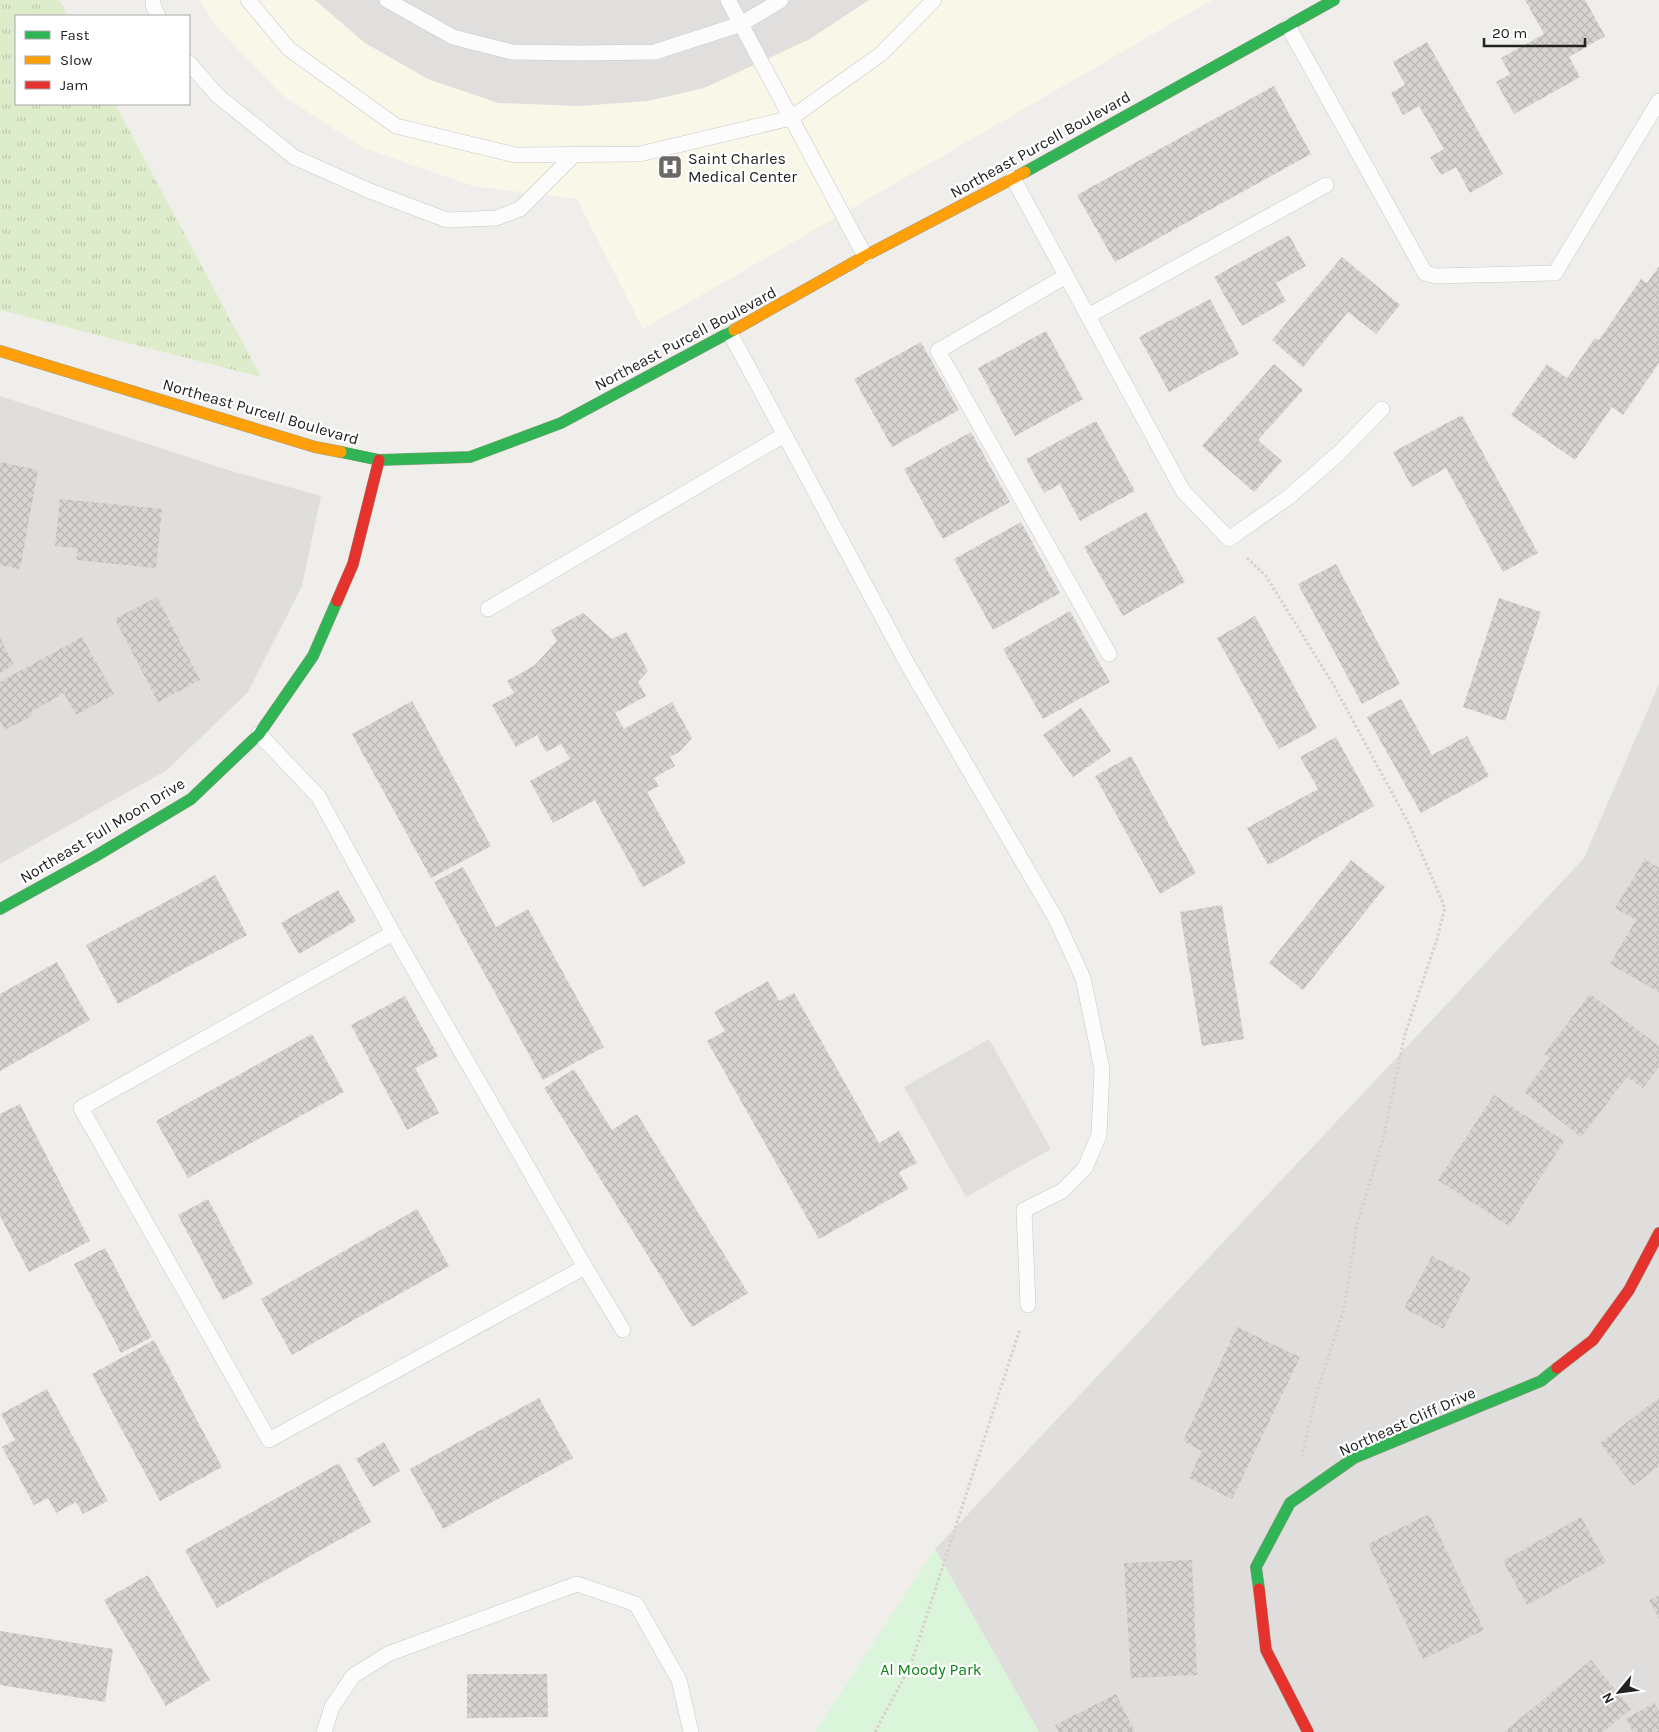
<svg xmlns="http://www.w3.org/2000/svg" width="1659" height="1732" viewBox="0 0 1659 1732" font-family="Karla,sans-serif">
<defs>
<pattern id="grass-tufts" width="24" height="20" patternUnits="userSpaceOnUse" patternTransform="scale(1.25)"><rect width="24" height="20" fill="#ddeccb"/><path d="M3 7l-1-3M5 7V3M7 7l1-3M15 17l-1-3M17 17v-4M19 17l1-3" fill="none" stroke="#bdcaae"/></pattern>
<pattern id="building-cross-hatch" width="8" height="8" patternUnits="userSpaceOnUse" patternTransform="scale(1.25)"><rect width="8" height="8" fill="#d7d4d2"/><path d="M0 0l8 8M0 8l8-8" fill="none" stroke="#b8b6b4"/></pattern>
</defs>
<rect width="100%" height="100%" fill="#f0eeeb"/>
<g fill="#dfdedc">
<polygon points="0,396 228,470 321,496 302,586 248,692 167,770 0,864"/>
<polygon points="1659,684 1659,1732 1039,1732 935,1549 1584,858"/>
</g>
<polygon fill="#f8f7e8" points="199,0 1212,0 643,329 577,199 473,186 363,148 282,95 215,25"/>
<polygon fill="url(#grass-tufts)" points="0,0 59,0 68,16 16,16 16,104 115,104 261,377 0,310"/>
<polygon fill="#daf5da" points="935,1549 1039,1732 815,1732"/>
<g fill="#e0dfde">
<polygon points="315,0 869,0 810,39 704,88 648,101 579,106 498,103 428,79 365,43"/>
<polygon points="989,1039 1051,1149 966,1197 904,1087"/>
</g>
<g fill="url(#building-cross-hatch)">
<polygon points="1525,0 1585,0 1605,36 1569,57 1580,77 1514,114 1496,82 1510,74 1501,58 1544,34"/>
<polygon points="1427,42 1503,174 1470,193 1456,167 1441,175 1430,157 1444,149 1419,106 1403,115 1391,93 1405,85 1393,62"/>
<polygon points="1274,86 1311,154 1115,262 1077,195"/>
<polygon points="1289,235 1306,266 1276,283 1286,301 1242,326 1214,277"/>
<polygon points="1342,257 1400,305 1376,334 1348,312 1303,367 1272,340"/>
<polygon points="1659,266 1659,363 1623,415 1612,407 1575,460 1511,415 1547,364 1567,378 1595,338 1599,340 1641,279 1647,283"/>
<polygon points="1210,299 1239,354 1169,392 1139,337"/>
<polygon points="1046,331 1083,399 1015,436 978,368"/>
<polygon points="921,342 959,410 892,447 854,379"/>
<polygon points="1274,364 1303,390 1258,440 1282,461 1254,492 1202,446"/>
<polygon points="1462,415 1538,553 1503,572 1446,468 1412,487 1393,452"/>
<polygon points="1096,421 1135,491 1080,521 1060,484 1044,493 1026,459"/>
<polygon points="971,432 1010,502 943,539 904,469"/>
<polygon points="0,462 38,470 20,569 0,565"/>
<polygon points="60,499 162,509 156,568 76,560 78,548 55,546"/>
<polygon points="1146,512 1185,582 1123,616 1084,547"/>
<polygon points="1021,522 1060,593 993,630 954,559"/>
<polygon points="1336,564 1400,684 1362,704 1298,584"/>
<polygon points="157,597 200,680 158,702 115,619"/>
<polygon points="1499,598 1541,612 1505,721 1463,707"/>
<polygon points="1070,611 1110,682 1043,719 1003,649"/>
<polygon points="583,613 612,639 626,632 648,671 638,682 646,696 615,713 624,729 672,702 692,738 679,752 670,757 675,766 654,778 659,786 647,792 686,863 643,887 595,800 553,823 530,781 570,759 561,744 546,752 537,735 516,747 492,705 514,693 507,681 535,665 557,641 551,630"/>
<polygon points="1255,616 1317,728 1279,749 1217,638"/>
<polygon points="82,637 114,694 76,715 64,693 31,712 33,715 5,730 0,721 0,682"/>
<polygon points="0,638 14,665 0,673"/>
<polygon points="1401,699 1432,755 1467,736 1489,776 1421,813 1367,717"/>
<polygon points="412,701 491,846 431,878 352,734"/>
<polygon points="1081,708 1111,751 1073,777 1043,735"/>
<polygon points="1336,737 1374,806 1268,865 1247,828 1318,789 1300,757"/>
<polygon points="1131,756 1196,873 1160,894 1095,776"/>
<polygon points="1645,859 1659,868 1659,992 1610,964 1636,920 1615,908"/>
<polygon points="1351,860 1385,887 1303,990 1269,963"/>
<polygon points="463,867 496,927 528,909 604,1047 543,1080 434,882"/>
<polygon points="215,875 247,935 118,1004 86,945"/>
<polygon points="338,890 356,921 299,954 281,923"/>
<polygon points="1222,905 1244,1039 1202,1046 1180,912"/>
<polygon points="57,962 90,1020 0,1071 0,994"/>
<polygon points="768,981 779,1001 794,993 879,1143 899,1131 917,1163 899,1172 908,1189 819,1239 707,1041 725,1031 714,1012"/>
<polygon points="1590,994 1659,1046 1659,1067 1643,1088 1627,1077 1581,1137 1524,1092 1550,1058 1544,1054"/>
<polygon points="405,996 438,1056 415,1068 439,1113 407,1130 351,1025"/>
<polygon points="312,1034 344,1092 188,1178 156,1121"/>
<polygon points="574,1069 612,1130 637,1114 748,1293 692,1327 544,1088"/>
<polygon points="1494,1095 1564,1141 1509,1226 1438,1180"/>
<polygon points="20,1104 90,1241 29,1272 0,1216 0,1114"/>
<polygon points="208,1199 253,1284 223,1300 178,1215"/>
<polygon points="417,1209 449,1266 292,1355 261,1299"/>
<polygon points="105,1248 152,1337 121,1353 74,1264"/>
<polygon points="1432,1256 1471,1277 1443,1329 1404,1308"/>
<polygon points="1237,1327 1300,1357 1232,1499 1189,1478 1202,1451 1183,1441"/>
<polygon points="154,1340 222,1467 160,1501 92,1374"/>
<polygon points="47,1389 108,1501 83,1514 76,1502 56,1513 48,1498 34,1505 2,1447 15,1440 1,1414"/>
<polygon points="539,1398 573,1458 443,1529 410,1469"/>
<polygon points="1659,1398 1659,1466 1633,1486 1600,1443"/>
<polygon points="384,1442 400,1471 373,1487 356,1459"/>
<polygon points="339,1463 371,1522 217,1608 185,1550"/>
<polygon points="1429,1514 1484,1630 1423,1659 1368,1544"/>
<polygon points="1581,1517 1606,1562 1527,1605 1503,1561"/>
<polygon points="1192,1560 1197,1675 1131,1678 1124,1563"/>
<polygon points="148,1575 210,1680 166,1706 104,1600"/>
<polygon points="1659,1595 1659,1619 1649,1600"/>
<polygon points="0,1631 113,1649 105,1702 0,1685"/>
<polygon points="1591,1660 1631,1709 1603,1732 1504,1732"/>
<polygon points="467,1674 547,1674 548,1717 467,1718"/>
<polygon points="1116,1694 1135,1732 1059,1732 1055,1725"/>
<polygon points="1654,1703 1659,1711 1659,1732 1633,1732 1626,1719"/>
</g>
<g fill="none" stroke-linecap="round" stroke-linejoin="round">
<defs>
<g id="lane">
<polyline points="153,0 153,5 158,16"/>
<polyline points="248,0 289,49 396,126 515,155 640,154 791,118 881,54 934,0"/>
<polyline points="387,0 453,37 512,52 579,53 655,52 741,24 781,0"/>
<polyline points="728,0 865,256"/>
<polyline points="1288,26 1425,273 1436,276 1555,273 1659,101"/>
<polyline points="189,63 218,96 294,157 370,191 447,220 496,218 520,209 574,155"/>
<polyline points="1013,178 1183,491 1229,539 1290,496 1339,453 1382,409"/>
<polyline points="1066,276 938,351 1109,654"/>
<polyline points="1088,316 1326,185"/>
<polyline points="730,333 908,665 1056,919 1083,978 1102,1069 1099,1135 1085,1168 1062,1191 1024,1210 1028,1305"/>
<polyline points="488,609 784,435"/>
<polyline points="259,734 318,796 393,933 585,1267 623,1330"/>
<polyline points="393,933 81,1108 269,1440 585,1267"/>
<polyline points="324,1732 332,1707 353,1676 388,1654 577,1584 636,1604 679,1680 691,1732"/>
</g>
<g id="fast">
<polyline points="1025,172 1334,0"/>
<polyline points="341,452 379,460 470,457 561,423 734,330"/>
<polyline points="0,909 94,857 191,799 259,734 313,656 337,601"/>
<polyline points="1259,1589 1256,1567 1290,1503 1354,1458 1541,1381 1557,1368"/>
</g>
<g id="slow">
<polyline points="734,330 865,256 1025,172"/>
<polyline points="0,351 315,447 341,452"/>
</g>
<g id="jam">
<polyline points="337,601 353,564 379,460"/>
<polyline points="1557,1368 1593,1340 1629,1290 1659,1233"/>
<polyline points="1259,1589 1266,1650 1308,1732"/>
</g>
</defs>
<use href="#lane" stroke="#c9c8c7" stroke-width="16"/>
<use href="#fast" stroke="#999a82" stroke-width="12"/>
<use href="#slow" stroke="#999a82" stroke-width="12"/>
<use href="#jam" stroke="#999a82" stroke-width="12"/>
<g stroke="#dccecd" stroke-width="3" stroke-dasharray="2.5 2.5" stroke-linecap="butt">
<polyline points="1247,558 1266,576 1333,684 1409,824 1445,908 1437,939 1405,1034 1384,1135 1357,1225 1344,1309 1318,1388 1302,1456"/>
<polyline points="875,1732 911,1664 1020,1329"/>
</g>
<use href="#lane" stroke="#fdfcfc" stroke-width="15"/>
<use href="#fast" stroke="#30b455" stroke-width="11"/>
<use href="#slow" stroke="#ff9f0a" stroke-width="11"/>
<use href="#jam" stroke="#e5322d" stroke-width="11"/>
</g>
<defs>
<symbol id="hospital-square" viewBox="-11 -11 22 22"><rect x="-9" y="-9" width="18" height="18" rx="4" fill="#6a6968" stroke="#fff"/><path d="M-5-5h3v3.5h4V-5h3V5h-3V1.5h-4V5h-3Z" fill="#fff"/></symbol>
</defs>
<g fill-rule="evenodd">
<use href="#hospital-square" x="656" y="153" width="28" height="28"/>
</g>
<g text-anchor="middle" stroke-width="4.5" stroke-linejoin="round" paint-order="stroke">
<g font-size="16" fill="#222" stroke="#fff">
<text transform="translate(1040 144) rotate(-29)" y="6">Northeast Purcell Boulevard</text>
<text transform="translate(685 338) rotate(-28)" y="6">Northeast Purcell Boulevard</text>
<text transform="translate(261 411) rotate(16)" y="6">Northeast Purcell Boulevard</text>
<text transform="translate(102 830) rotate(-31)" y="6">Northeast Full Moon Drive</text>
<text transform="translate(1407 1421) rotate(-24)" y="6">Northeast Cliff Drive</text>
</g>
<g font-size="16" fill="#222" stroke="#fff" text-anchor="start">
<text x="688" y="164">Saint Charles<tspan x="688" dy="18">Medical Center</tspan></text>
</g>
<g font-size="16" fill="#0c8416" stroke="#fff">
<text x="931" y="1675">Al Moody Park</text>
</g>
</g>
<rect x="15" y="15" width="175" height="90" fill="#ffffff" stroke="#a7a7a7"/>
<rect x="25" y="31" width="25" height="8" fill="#30b455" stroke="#a7a7a7"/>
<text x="60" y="40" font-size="15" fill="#222222">Fast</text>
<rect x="25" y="56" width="25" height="8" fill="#ff9f0a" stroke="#a7a7a7"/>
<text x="60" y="65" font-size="15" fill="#222222">Slow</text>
<rect x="25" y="81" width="25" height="8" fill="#e5322d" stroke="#a7a7a7"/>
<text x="60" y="90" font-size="15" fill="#222222">Jam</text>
<g transform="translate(1619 1692) rotate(241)" stroke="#ffffff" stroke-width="4" paint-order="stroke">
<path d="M0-4L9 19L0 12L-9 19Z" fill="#222222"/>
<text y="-8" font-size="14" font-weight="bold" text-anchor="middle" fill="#222222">N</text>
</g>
<path d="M1484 38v8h101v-8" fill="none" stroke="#222222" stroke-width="2.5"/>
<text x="1492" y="38" font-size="15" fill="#222222" stroke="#ffffff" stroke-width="4" paint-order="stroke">20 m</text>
</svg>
